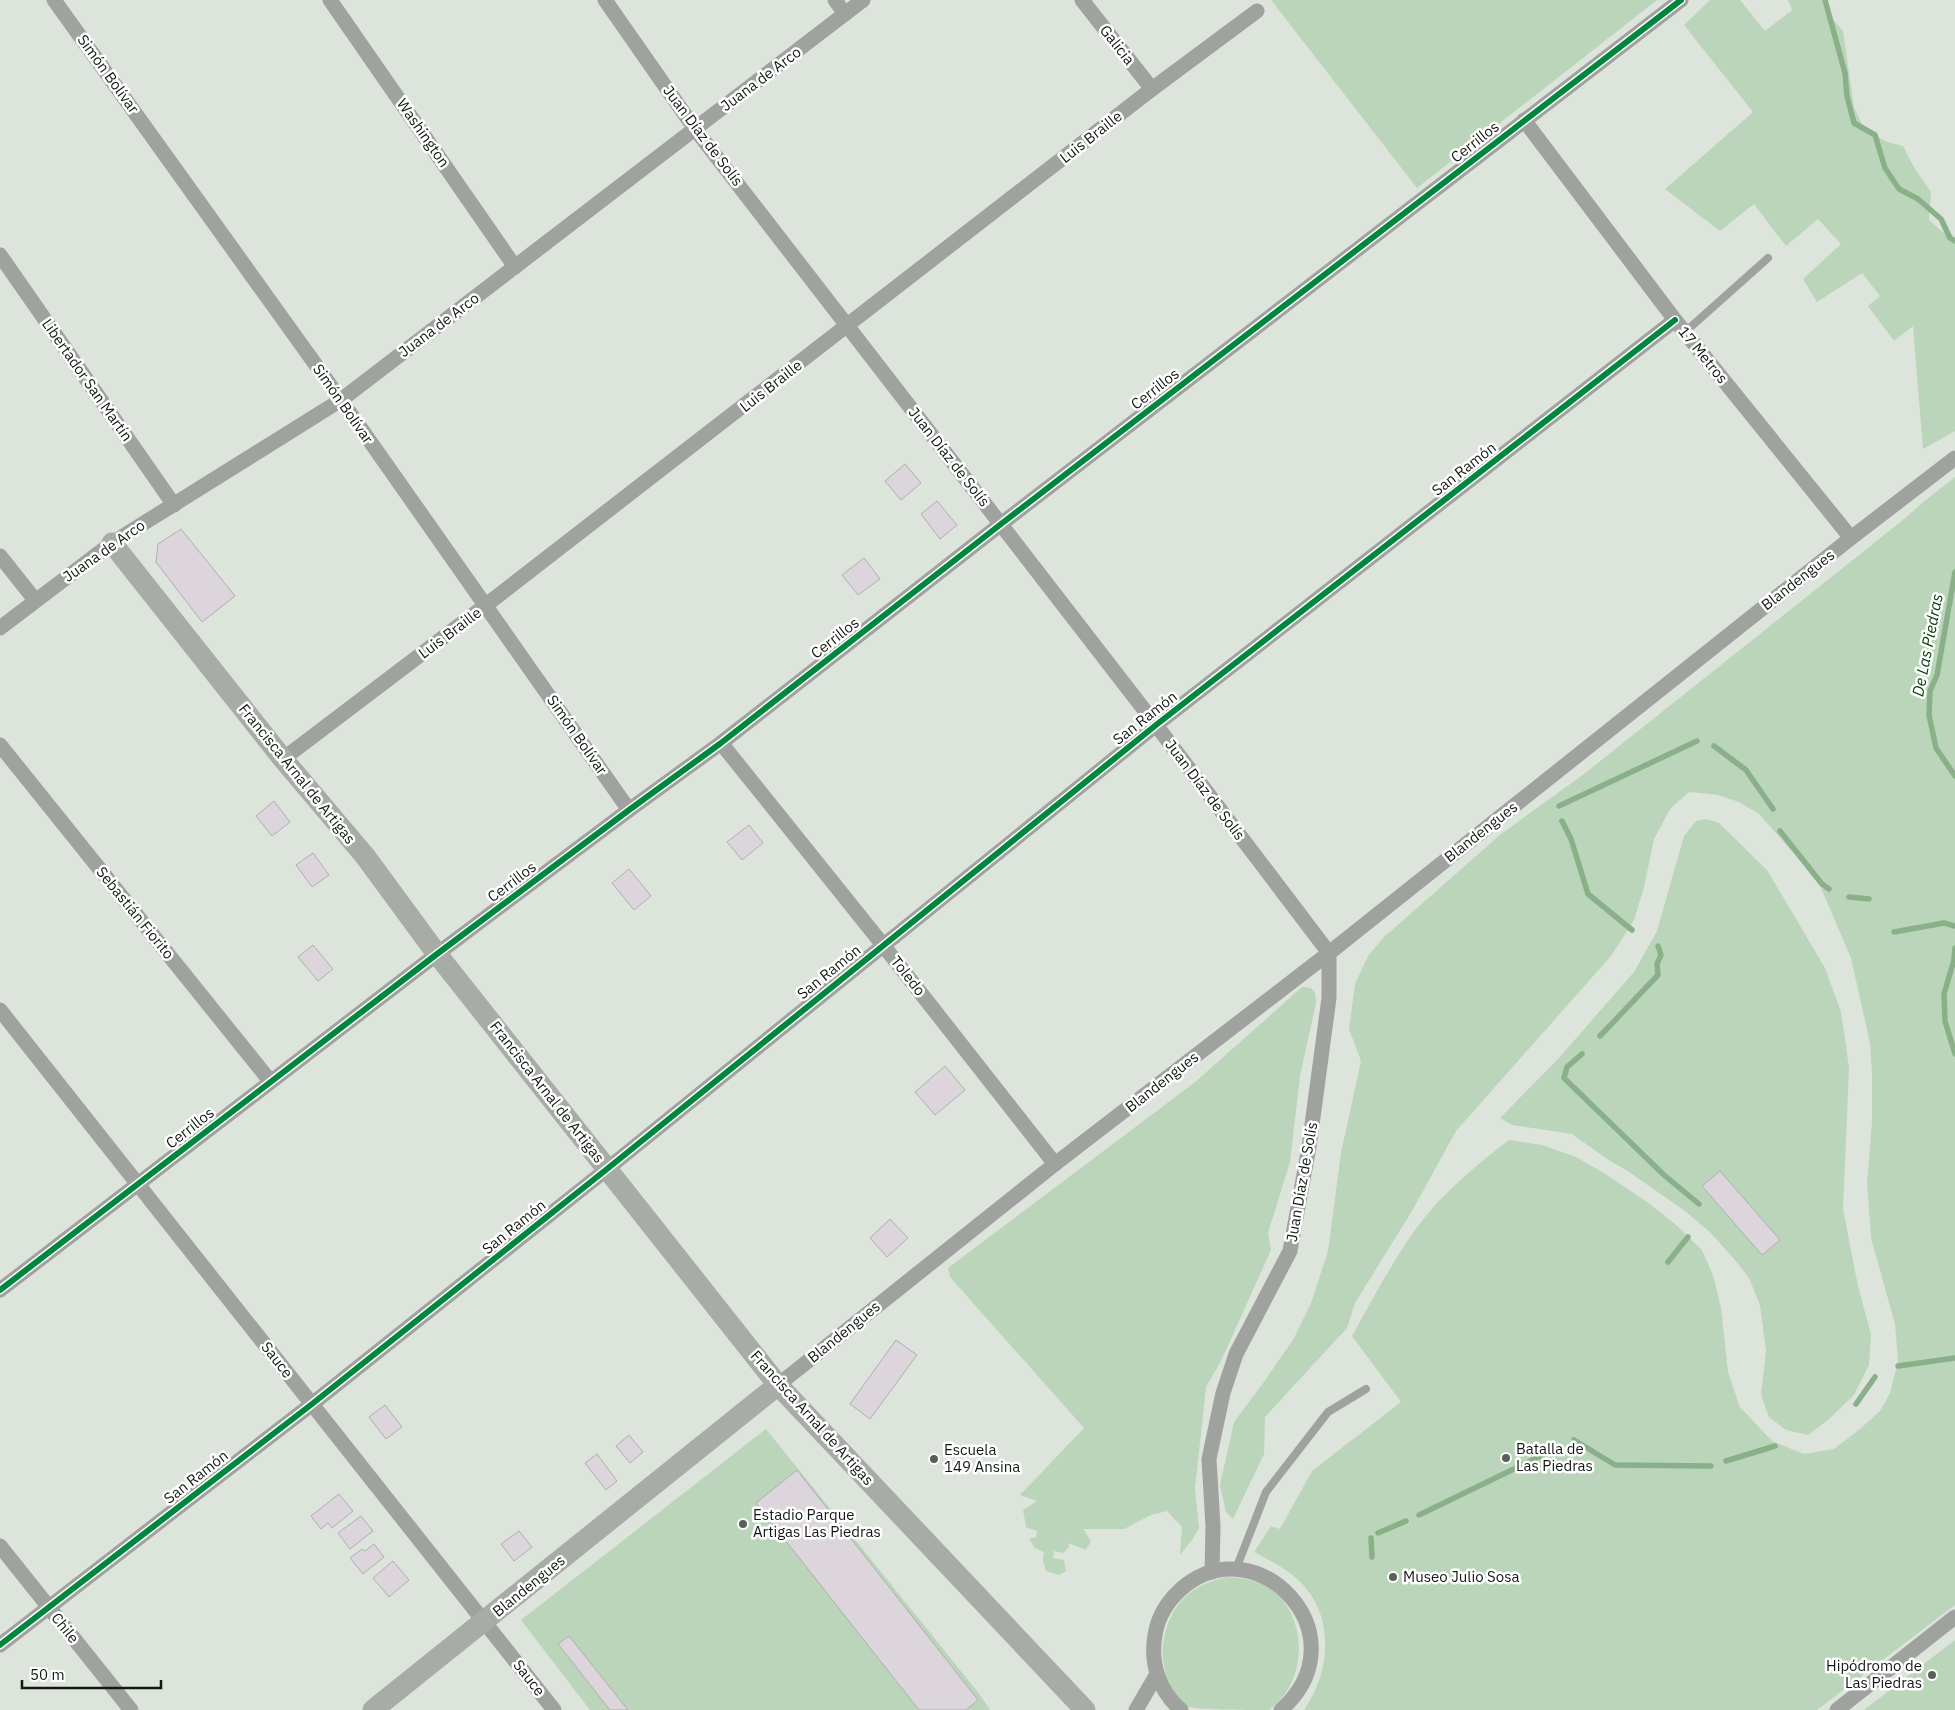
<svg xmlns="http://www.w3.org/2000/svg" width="1955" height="1710" viewBox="0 0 1955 1710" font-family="'IBM Plex Sans',sans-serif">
<rect width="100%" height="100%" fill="#dde4dc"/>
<g fill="#bbd5ba">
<polygon points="1271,0 1657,0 1417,188"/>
<polygon points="1710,0 1740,0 1765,31 1792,10 1788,0 1824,0 1825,10 1843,31 1854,107 1864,129 1887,142 1903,146 1915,169 1931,192 1929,220 1955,243 1955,431 1923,449 1913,326 1894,341 1868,306 1880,296 1862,273 1817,302 1803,279 1841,244 1818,219 1786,246 1754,204 1720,231 1665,189 1753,112 1684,25"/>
<path d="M1955,477V1605L1817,1710H1304C1329,1675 1335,1622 1305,1587C1292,1571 1272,1562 1254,1552L1271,1526L1280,1529L1312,1471L1401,1402L1352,1336C1372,1300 1391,1264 1415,1230C1440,1195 1475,1166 1509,1140L1542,1145L1576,1157L1604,1173L1647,1202L1675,1224L1702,1250L1713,1275L1721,1308L1728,1372L1740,1407L1772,1441L1804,1454L1834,1449L1860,1429L1880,1411L1890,1393L1898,1361L1895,1324L1871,1238L1867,1183L1872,1122V1073L1870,1043L1851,958L1818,881L1759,814L1739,802L1718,795L1689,792L1670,809L1654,839L1644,887L1634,920L1611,956L1456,1131L1412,1211L1355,1303L1347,1328L1265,1417L1264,1454L1233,1519L1226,1512L1220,1485L1234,1422L1264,1382L1294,1338L1311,1303L1328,1251L1341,1153L1361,1061L1349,1029L1355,984L1368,956L1384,937L1501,834L1584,774L1903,520L1927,499Z"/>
<polygon points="1706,819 1719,823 1767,870 1825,968 1841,1012 1849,1067 1843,1209 1858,1286 1871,1334 1869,1365 1854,1395 1828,1420 1808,1435 1786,1430 1769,1417 1761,1395 1766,1351 1760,1305 1749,1278 1735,1260 1711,1233 1685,1211 1629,1172 1607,1159 1572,1134 1512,1125 1500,1118 1558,1059 1634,972 1657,931 1684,836 1696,821"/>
<path d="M1302,987C1314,987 1316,991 1316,1003L1300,1076L1290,1162L1268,1233L1271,1250L1221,1361L1206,1387L1195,1489L1199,1528L1192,1540L1180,1555L1182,1527L1167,1511L1151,1515L1124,1529H1083L1091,1541L1086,1550L1069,1543V1547L1063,1553L1054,1551L1053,1558L1064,1560L1066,1571L1059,1575L1046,1571L1043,1560L1044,1552L1035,1548L1029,1539L1036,1537L1037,1531L1026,1527L1023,1510L1037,1501L1020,1495L1084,1428L950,1277L948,1268L1194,1083Z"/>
<polygon points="766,1429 981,1696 990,1710 590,1710 521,1620"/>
<path d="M1227,1577C1241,1578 1260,1580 1271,1589C1309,1618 1308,1682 1269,1710C1251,1710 1204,1710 1189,1707C1184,1705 1179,1698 1176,1694C1155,1668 1160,1623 1183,1599C1195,1586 1211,1581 1227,1577Z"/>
<polygon points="1955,1640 1955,1710 1864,1710"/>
</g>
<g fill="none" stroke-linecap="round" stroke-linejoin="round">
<g stroke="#89b089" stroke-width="5.5">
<polyline points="1825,0 1845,73 1847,96 1854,123 1875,135 1885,168 1899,189 1918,199 1941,219 1950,238 1955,241"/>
<polyline points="1955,572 1937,675 1930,691 1929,715 1936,748 1955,776"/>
<polyline points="1714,746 1746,770 1773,809"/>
<polyline points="1559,806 1697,741"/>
<polyline points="1562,821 1571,839 1588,894 1632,930"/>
<polyline points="1780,831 1822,884 1829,889"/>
<polyline points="1849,897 1869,899"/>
<polyline points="1894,932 1944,923 1955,926"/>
<polyline points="1955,948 1954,960 1944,994 1945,1021 1955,1054"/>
<polyline points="1600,1036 1658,975 1657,964 1661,955 1658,946"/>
<polyline points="1582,1054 1567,1067 1564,1078 1664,1175 1699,1204"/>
<polyline points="1668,1262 1688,1237"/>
<polyline points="1898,1366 1955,1358"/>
<polyline points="1856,1404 1875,1377"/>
<polyline points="1574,1440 1615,1465 1711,1466"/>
<polyline points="1726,1461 1775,1446"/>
<polyline points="1419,1515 1555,1449"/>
<polyline points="1378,1533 1406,1521"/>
<polyline points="1371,1538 1372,1557"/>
</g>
</g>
<g fill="#dcd5dc" stroke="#aeafae">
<polygon points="905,464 921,483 901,500 885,481"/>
<polygon points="937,501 957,525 940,539 921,514"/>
<polygon points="181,529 235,596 202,622 156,562 158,544"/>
<polygon points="864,558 880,579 858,595 842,575"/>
<polygon points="274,801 290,822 272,836 256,816"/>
<polygon points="749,825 763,843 742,860 727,842"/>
<polygon points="313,853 329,875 312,887 296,865"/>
<polygon points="629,869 651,896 634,910 612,883"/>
<polygon points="313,945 333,969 318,981 298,957"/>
<polygon points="945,1066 965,1090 935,1115 915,1092"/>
<polygon points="1720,1171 1780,1240 1762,1255 1702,1186"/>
<polygon points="890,1219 908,1238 887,1257 870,1238"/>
<polygon points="896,1340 917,1355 870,1419 850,1404"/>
<polygon points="385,1405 402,1427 386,1439 369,1417"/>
<polygon points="629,1435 643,1452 630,1463 616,1446"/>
<polygon points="597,1454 617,1481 606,1490 585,1463"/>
<polygon points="797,1470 978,1700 966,1710 919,1710 756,1503"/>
<polygon points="339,1494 353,1511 332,1528 328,1523 321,1529 311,1516"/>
<polygon points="361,1516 373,1531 350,1549 338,1533"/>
<polygon points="519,1531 532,1547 514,1561 501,1544"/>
<polygon points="374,1544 384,1557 363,1574 350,1558 362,1549 365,1551"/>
<polygon points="393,1561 409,1580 389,1597 373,1578"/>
<polygon points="569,1636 628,1710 610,1710 558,1644"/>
</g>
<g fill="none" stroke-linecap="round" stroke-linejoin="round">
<g stroke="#9fa29f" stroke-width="8">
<polyline points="1685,332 1768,258"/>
<polyline points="1236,1569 1266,1492 1328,1412 1366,1389"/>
</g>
<g stroke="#9fa29f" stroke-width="15">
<polyline points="54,0 341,400 629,810"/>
<polyline points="330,0 515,267"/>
<polyline points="605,0 695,129 1156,725 1329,953 1329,998 1309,1147 1290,1251 1236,1354 1223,1393 1209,1459 1213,1526 1212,1572"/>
<polyline points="835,0 845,14"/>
<polyline points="1082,0 1152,89"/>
<polyline points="1524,120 1675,320 1851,538"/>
<polyline points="0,255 174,505"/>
<polyline points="0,556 35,600"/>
<polyline points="0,628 112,543 341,400 863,0"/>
<polyline points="721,743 883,945 1055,1164"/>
<polyline points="0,745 270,1081"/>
<polyline points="283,759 486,605 1152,89 1257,11"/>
<polyline points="0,1010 554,1710"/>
<polyline points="0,1290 437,954 629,810 721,743 1001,524 1681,0"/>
<polyline points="778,1385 1055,1164 1329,953 1851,538 1955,458"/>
<polyline points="0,1546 131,1710"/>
<polyline points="0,1645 312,1404 607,1169 1156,725 1675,320"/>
<polyline points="1136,1710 1157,1674"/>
<path d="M1181,1710C1159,1691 1150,1663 1155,1635C1158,1616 1167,1602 1180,1590C1255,1522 1365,1635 1281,1710"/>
<polyline points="1837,1710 1955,1617"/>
</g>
<g stroke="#a7aca6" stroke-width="21">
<polyline points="112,543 283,759 365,856 437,954 778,1385 1085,1710"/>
<polyline points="373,1710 778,1385"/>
</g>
<defs>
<g id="cycleway">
<polyline points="0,1290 437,954 629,810 721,743 1001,524 1681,0"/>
<polyline points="0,1645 312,1404 607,1169 1156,725 1675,320"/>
</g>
</defs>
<use href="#cycleway" stroke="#fff" stroke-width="9"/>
<use href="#cycleway" stroke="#00873e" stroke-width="6"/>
</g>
<g fill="#5a5f59" stroke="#fff" stroke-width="2">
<circle cx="1506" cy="1458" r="5"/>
<circle cx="934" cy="1459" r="5"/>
<circle cx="743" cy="1524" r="5"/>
<circle cx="1393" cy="1577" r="5"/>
<circle cx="1932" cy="1675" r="5"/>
</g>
<g text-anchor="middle" stroke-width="5" stroke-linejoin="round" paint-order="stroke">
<g font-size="15" fill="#131813" stroke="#fff">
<text transform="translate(1117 45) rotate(52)" y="5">Galicia</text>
<text transform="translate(108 74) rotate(54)" y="5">Simón Bolívar</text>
<text transform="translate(761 79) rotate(-37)" y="5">Juana de Arco</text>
<text transform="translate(423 133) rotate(55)" y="5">Washington</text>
<text transform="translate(703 136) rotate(53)" y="5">Juan Díaz de Solís</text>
<text transform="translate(1091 137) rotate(-38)" y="5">Luis Braille</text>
<text transform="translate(1475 142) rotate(-38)" y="5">Cerrillos</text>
<text transform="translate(439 325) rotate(-37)" y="5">Juana de Arco</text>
<text transform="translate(1703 355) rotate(51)" y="5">17 Metros</text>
<text transform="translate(87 380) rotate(55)" y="5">Libertador San Martín</text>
<text transform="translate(771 386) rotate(-38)" y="5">Luis Braille</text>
<text transform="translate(1155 389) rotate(-38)" y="5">Cerrillos</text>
<text transform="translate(343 404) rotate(55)" y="5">Simón Bolívar</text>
<text transform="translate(949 457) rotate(52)" y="5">Juan Díaz de Solís</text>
<text transform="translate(1464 469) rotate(-38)" y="5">San Ramón</text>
<text transform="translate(104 551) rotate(-35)" y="5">Juana de Arco</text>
<text transform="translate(1798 580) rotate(-38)" y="5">Blandengues</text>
<text transform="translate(450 633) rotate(-37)" y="5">Luis Braille</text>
<text transform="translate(835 638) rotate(-38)" y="5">Cerrillos</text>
<text transform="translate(1145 718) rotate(-38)" y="5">San Ramón</text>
<text transform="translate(577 735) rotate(55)" y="5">Simón Bolívar</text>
<text transform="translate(297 774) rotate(51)" y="5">Francisca Arnal de Artigas</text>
<text transform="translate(1205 790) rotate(53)" y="5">Juan Díaz de Solís</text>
<text transform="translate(1481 832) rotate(-38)" y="5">Blandengues</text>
<text transform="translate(512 882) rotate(-37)" y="5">Cerrillos</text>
<text transform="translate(135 913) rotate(51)" y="5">Sebastián Fiorito</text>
<text transform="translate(829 972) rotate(-39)" y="5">San Ramón</text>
<text transform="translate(908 976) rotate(52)" y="5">Toledo</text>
<text transform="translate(1162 1082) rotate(-38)" y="5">Blandengues</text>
<text transform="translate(547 1092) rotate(52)" y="5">Francisca Arnal de Artigas</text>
<text transform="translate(190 1128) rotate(-38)" y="5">Cerrillos</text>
<text transform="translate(1302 1182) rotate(-80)" y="5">Juan Díaz de Solís</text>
<text transform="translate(514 1227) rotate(-39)" y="5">San Ramón</text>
<text transform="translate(844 1332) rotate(-39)" y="5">Blandengues</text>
<text transform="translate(277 1360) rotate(52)" y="5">Sauce</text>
<text transform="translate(812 1418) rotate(48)" y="5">Francisca Arnal de Artigas</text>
<text transform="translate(196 1477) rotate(-38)" y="5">San Ramón</text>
<text transform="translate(529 1586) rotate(-39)" y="5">Blandengues</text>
<text transform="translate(65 1628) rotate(51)" y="5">Chile</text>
<text transform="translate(529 1678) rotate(52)" y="5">Sauce</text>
</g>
<g font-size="15" fill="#131813" stroke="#fff" text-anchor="start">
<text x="1516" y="1454">Batalla de<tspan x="1516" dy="17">Las Piedras</tspan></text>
<text x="944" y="1455">Escuela<tspan x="944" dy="17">149 Ansina</tspan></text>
<text x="753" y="1520">Estadio Parque<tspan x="753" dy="17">Artigas Las Piedras</tspan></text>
<text x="1403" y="1582">Museo Julio Sosa</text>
<text x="1922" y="1671" text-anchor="end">Hipódromo de<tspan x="1922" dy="17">Las Piedras</tspan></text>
</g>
<g font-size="16" font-style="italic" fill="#06430e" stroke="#fff">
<text transform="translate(1927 645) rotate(-79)" y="6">De Las Piedras</text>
</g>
</g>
<path d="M22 1680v8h139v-8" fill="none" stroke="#131813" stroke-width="2.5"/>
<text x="30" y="1680" font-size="15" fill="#131813" stroke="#ffffff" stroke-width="4" paint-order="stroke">50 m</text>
</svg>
